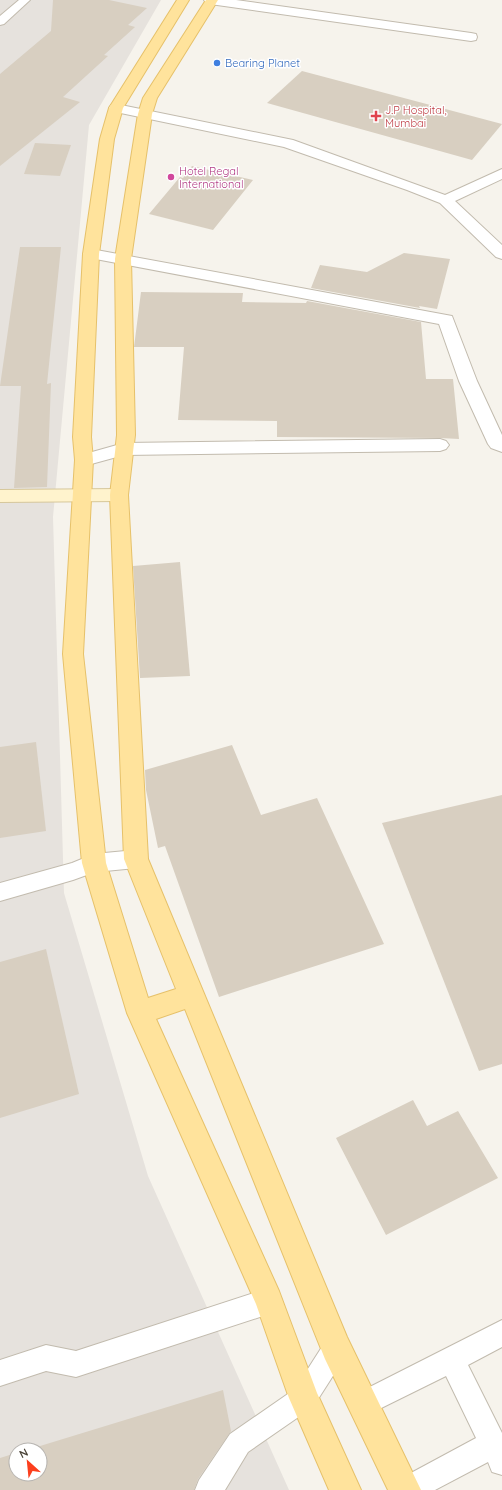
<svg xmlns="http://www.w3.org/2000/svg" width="502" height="1490" viewBox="0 0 502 1490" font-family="Quicksand,sans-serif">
<rect width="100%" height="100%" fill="#f6f3ec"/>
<path fill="#e6e2dd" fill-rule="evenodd" d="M0,0H161L89,125L53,517L64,893L148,1176L289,1490H0ZM16,1450H40V1474H16Z"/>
<g fill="#d8cfc1">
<polygon points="53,0 109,0 147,8 128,25 135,27 104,55 108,56 63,97 80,102 0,166 0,74 51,31"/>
<polygon points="302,71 502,124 472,160 267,103"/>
<polygon points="35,143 71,145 60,176 24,174"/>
<polygon points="192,166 253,180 213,230 149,214 180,177 183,178"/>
<polygon points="20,247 61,247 47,384 51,383 47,487 14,488 21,386 0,386"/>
<polygon points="404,253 450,259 437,309 419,306 420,308 311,288 320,265 367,272"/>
<polygon points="141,292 243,293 242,302 306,303 307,301 421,322 426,379 453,379 459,439 440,438 277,437 277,421 178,420 184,347 134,347"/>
<polygon points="180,562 190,676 140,678 133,566"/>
<polygon points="36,742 46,831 0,838 0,747"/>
<polygon points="232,745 261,815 317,798 384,944 219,997 165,846 158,848 146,790 145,770"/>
<polygon points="502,795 502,1064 479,1071 382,823"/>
<polygon points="46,949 79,1094 0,1118 0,962"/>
<polygon points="413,1100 427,1126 458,1111 498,1178 386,1235 336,1138"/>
<polygon points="223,1390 231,1431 198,1479 194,1490 0,1490 0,1458 16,1453 16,1474 40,1474 40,1450 27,1450"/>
</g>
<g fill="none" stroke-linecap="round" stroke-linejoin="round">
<defs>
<g id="lane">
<polygon points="19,0 30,0 4,24 0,25 0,16"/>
<polygon points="136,850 143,853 146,859 143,865 136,868 95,872 73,880 0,901 0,883 72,863 94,854"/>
<polygon points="269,1288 278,1292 282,1301 278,1310 269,1314 76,1377 46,1371 0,1386 0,1360 46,1345 76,1351"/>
<polygon points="502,1320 502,1347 468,1365 502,1433 502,1475 492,1472 488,1462 435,1490 394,1490 398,1480 476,1438 446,1376 363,1417 354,1413 350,1404 354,1395"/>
<polygon points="336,1335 345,1339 349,1348 345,1357 313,1407 248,1452 225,1490 195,1490 199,1480 230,1434 295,1389 327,1339"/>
</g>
<g id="street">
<polygon points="204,0 236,0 471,33 476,34 477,37 476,40 471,41 210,4 206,3"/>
<polygon points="116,104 293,140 445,195 502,169 502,179 455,201 502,245 502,259 496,257 440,203 407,190 284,147 111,111 109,108 111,105"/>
<polygon points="91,249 452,316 477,381 502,435 502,452 491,448 488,444 459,381 439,324 85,257 83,254 85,251"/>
<polygon points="440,439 446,441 449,445 446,449 440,451 124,455 84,466 78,464 75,460 78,456 124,443"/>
</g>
<polygon id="secondary" points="119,489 126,490 128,495 126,500 119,501 0,502 0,490"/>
<polygon id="primary" points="177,0 189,0 123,108 114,139 99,254 91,437 93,460 83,654 106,863 148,998 176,989 124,859 110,495 117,435 115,259 138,114 143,98 206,0 218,0 157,98 152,114 131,259 135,435 128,495 148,859 347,1337 421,1490 388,1490 325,1359 185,1009 156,1019 279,1291 317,1393 361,1490 329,1490 289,1398 256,1304 127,1013 82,863 63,654 75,460 73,437 83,254 100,139 109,108"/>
</defs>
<use href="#lane" stroke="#c2bbae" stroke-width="2"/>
<use href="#street" stroke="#c2bbae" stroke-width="2"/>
<use href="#secondary" stroke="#d6c79b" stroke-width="2"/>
<use href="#primary" stroke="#e6c16a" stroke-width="2"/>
<use href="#lane" fill="#fff" fill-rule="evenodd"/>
<use href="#street" fill="#fff" fill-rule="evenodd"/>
<use href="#secondary" fill="#fff3cd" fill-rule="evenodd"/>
<use href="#primary" fill="#ffe39c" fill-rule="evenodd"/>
</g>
<circle fill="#3f7fe0" stroke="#fff" stroke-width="1.5" cx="217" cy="63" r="4"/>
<path fill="#e0444e" stroke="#fff" stroke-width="1.5" d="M374 110h4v4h4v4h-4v4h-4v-4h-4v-4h4z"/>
<circle fill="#d1479c" stroke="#fff" stroke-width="1.5" cx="171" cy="177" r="4"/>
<g text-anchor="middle" stroke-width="3" stroke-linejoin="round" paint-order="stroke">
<g font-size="11" fill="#366cbe" stroke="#fff" text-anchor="start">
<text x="225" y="67">Bearing Planet</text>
</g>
<g font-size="11" fill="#be3a42" stroke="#fff" text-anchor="start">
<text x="385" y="114">J.P Hospital,<tspan x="385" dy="13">Mumbai</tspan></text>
</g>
<g font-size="11" fill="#b23c85" stroke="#fff" text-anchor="start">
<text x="179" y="175">Hotel Regal<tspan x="179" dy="13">International</tspan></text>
</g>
</g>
<g transform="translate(28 1462) rotate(333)"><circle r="19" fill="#ffffff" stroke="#b7b4b0"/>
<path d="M0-3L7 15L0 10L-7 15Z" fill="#fc3f1d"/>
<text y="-6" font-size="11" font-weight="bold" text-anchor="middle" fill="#4b4439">N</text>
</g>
</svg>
